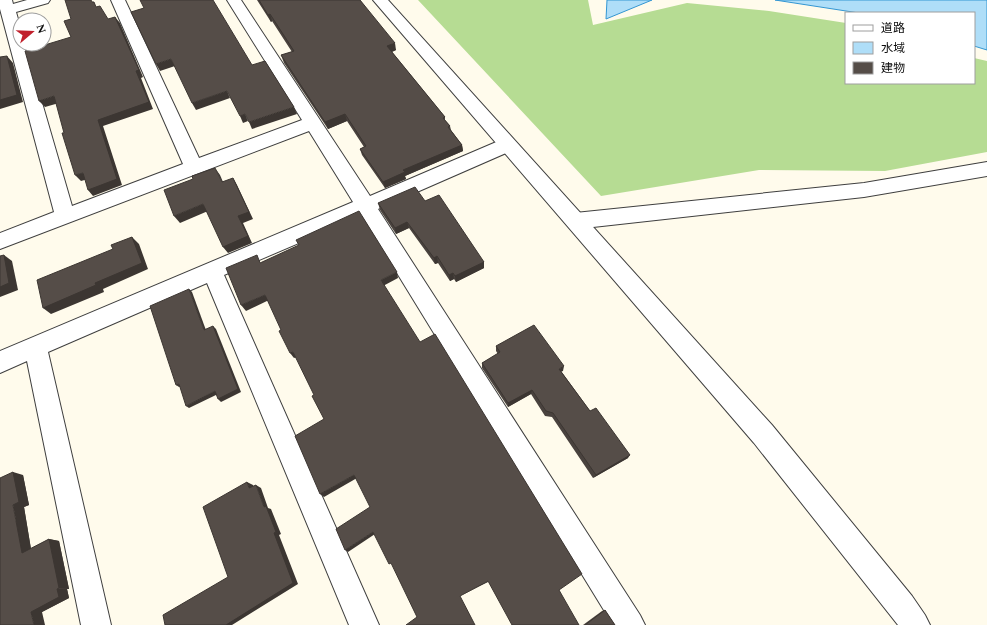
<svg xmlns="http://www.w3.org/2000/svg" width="987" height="625" viewBox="0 0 987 625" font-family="Spectral,'Noto Sans JP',serif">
<rect width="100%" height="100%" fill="#fffbec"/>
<polygon fill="#b6dc93" points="418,0 588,0 593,25 687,3 769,11 846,23 846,83 974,83 974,58 987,61 987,152 885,171 759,170 601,196"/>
<g fill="#afdef8" stroke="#3396d2">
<polygon points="607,0 652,0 606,19"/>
<polygon points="775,0 987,0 987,50 974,46 974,13 859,13"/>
</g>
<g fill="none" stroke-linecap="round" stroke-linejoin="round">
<defs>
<g id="minor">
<polygon points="0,0 12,0 13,4 27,0 50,0 48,3 16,12 20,26 20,44 25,44 72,206 183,164 111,0 125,0 199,158 302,120 227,0 241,0 370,196 501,140 507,139 513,140 516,145 513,150 378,209 640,615 645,625 613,625 362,216 224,275 379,625 349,625 207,283 48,352 111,625 81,625 27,361 0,373 0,351 353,202 309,131 0,249 0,233 54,212 0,9"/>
<polygon points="987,162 987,176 864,197 575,229 568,226 565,221 568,216 575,213 864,183"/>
</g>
<polygon id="tertiary" points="373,0 388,0 772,425 912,596 925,615 930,625 898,625 754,443"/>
</defs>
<use href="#minor" stroke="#3f3f3f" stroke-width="2"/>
<use href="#tertiary" stroke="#3f3f3f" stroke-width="2"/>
<use href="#minor" fill="#fff" fill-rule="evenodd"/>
<use href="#tertiary" fill="#fff" fill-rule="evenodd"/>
</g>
<g fill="#49423e">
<polygon points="257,0 360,0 396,50 392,52 445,117 445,120 450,126 451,130 462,145 463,151 405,176 406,179 385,188 362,155 360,149 364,147 347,121 328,129 284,63 281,55 292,52 272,21 271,22"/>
<polygon points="425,201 484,262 484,268 456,282 454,279 450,281 438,263 435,264 409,228 396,234 380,210 378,203"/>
<polygon points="496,346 563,371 561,371 590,411 628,458 593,478 552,417 545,416 531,394 508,407 482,368 482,363 498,354 496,351"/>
<polygon points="23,475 29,505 24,507 31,549 49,539 59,541 69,589 67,589 69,598 42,612 0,625"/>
<polygon points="605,610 615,625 583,625 602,611"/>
</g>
<g fill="#3c3632">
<polygon points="270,14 272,21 271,22 268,15"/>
<polygon points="115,17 120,23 143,77 141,78 153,109 103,126 122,185 93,196 88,190 98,120"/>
<polygon points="395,43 396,50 389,53 387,46"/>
<polygon points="7,56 13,63 23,102 0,109 0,100"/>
<polygon points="171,59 175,66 160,71 156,64"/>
<polygon points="227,91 230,98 196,110 192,103"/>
<polygon points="54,96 59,103 45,107 39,101"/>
<polygon points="294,107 297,114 252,129 249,122"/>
<polygon points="245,114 248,121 243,123 240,116"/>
<polygon points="345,114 347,121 328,129 325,122"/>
<polygon points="462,145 463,151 405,176 406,179 385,188 383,182 403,170"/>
<polygon points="215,168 220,175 226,189 222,182"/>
<polygon points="83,173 88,179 81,181 75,175"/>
<polygon points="233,178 237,185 253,219 243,223 252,243 228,253 223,247 238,216"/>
<polygon points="203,204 208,211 180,223 174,216"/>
<polygon points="407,222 409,228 396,234 395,228"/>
<polygon points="132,237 139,244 148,269 103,289 104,292 51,314 43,308"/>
<polygon points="4,255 12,261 18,290 0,297 0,287"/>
<polygon points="437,256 438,263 435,264 434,258"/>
<polygon points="484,262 484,268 456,282 455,276"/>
<polygon points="397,272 398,278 383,286 381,280"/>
<polygon points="453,273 454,279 450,281 449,275"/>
<polygon points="189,289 192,292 207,333 204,330"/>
<polygon points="265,295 269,300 246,311 241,305"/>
<polygon points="213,326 216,329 241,392 221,402 218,399"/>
<polygon points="293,352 297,357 294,358 290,353"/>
<polygon points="564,366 563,371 558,373 559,369"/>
<polygon points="179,384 182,386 179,387 176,385"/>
<polygon points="532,390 531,394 508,407 508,403"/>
<polygon points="215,391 218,394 189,408 186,406"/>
<polygon points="630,455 628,458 593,478 596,475"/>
<polygon points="13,472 23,475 29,505 24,507 32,555 22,553 13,505"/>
<polygon points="354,475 357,478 324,497 320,494"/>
<polygon points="247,482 253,485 255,491 249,488"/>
<polygon points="256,485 261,488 268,508 271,509 281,534 279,535 298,584 232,625 226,625 264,507"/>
<polygon points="373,532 375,534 348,552 345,550"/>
<polygon points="49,539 59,541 69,589 59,588"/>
<polygon points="488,581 488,582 460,596 475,625 460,596"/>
<polygon points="57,589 67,589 69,598 42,612 45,625 34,625 31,612"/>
</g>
<g fill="#554d48" stroke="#3c3632">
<polygon points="65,0 91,0 92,2 94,2 96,7 100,6 108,19 115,17 139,70 136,71 149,102 98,120 117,179 88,190 83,173 75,175 62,133 64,133 54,96 39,101 25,51 71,37 64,21 71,19"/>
<polygon points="140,0 213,0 252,65 265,61 294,107 249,122 245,114 240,116 227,91 192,103 171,59 156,64 131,12 144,8"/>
<polygon points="259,0 360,0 395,43 387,46 445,117 443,118 450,126 448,127 462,145 403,170 405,172 383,182 360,149 366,146 345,114 325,122 281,55 294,51 270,14 268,15"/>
<polygon points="7,56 17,95 0,100 0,57"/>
<polygon points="215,168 222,182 233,178 249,212 238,216 248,236 223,247 203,204 174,216 164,190 193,179 192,176"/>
<polygon points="415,187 425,201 439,195 484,262 455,276 453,273 449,275 437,256 434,258 407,222 395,228 378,203"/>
<polygon points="359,211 397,272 381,280 420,342 435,334 582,574 559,590 579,625 512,625 488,581 460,596 475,625 406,625 417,617 391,563 389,564 373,532 345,550 336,529 370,507 354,475 320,494 295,436 324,419 312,396 314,395 293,352 290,353 279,331 281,330 265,295 241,305 226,268 257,255 260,263 299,245 296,240"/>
<polygon points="132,237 142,263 95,283 96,285 43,308 37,280 113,249 111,245"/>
<polygon points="4,255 9,283 0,287 0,256"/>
<polygon points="189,289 204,330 213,326 238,389 218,399 215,391 186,406 179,384 176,385 150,306"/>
<polygon points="534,325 564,366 559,369 590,411 596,408 630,455 596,475 553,413 546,411 532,390 508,403 482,363 500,352 496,346"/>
<polygon points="13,472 19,502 13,505 22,553 49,539 59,588 57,589 59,597 31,612 34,625 0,625 0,478"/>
<polygon points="247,482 249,488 256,485 264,507 266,506 276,532 274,533 293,583 226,625 165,625 163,615 228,577 203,507"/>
<polygon points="605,610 615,625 585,625"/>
</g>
<rect x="845" y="12" width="130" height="72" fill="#ffffff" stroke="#9e9e9e"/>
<rect x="853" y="25" width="20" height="6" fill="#ffffff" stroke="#9e9e9e"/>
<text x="881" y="32" font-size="12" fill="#0c0c0c">道路</text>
<rect x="853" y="42" width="20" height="12" fill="#afdef8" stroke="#9e9e9e"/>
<text x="881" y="52" font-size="12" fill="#0c0c0c">水域</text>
<rect x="853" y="62" width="20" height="12" fill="#554d48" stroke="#9e9e9e"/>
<text x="881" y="72" font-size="12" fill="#0c0c0c">建物</text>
<g transform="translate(32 32) rotate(71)"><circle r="19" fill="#ffffff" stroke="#9e9e9e"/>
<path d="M0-3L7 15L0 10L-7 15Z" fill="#c1202c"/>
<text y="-6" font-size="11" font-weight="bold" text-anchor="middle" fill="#0c0c0c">N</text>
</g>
</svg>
